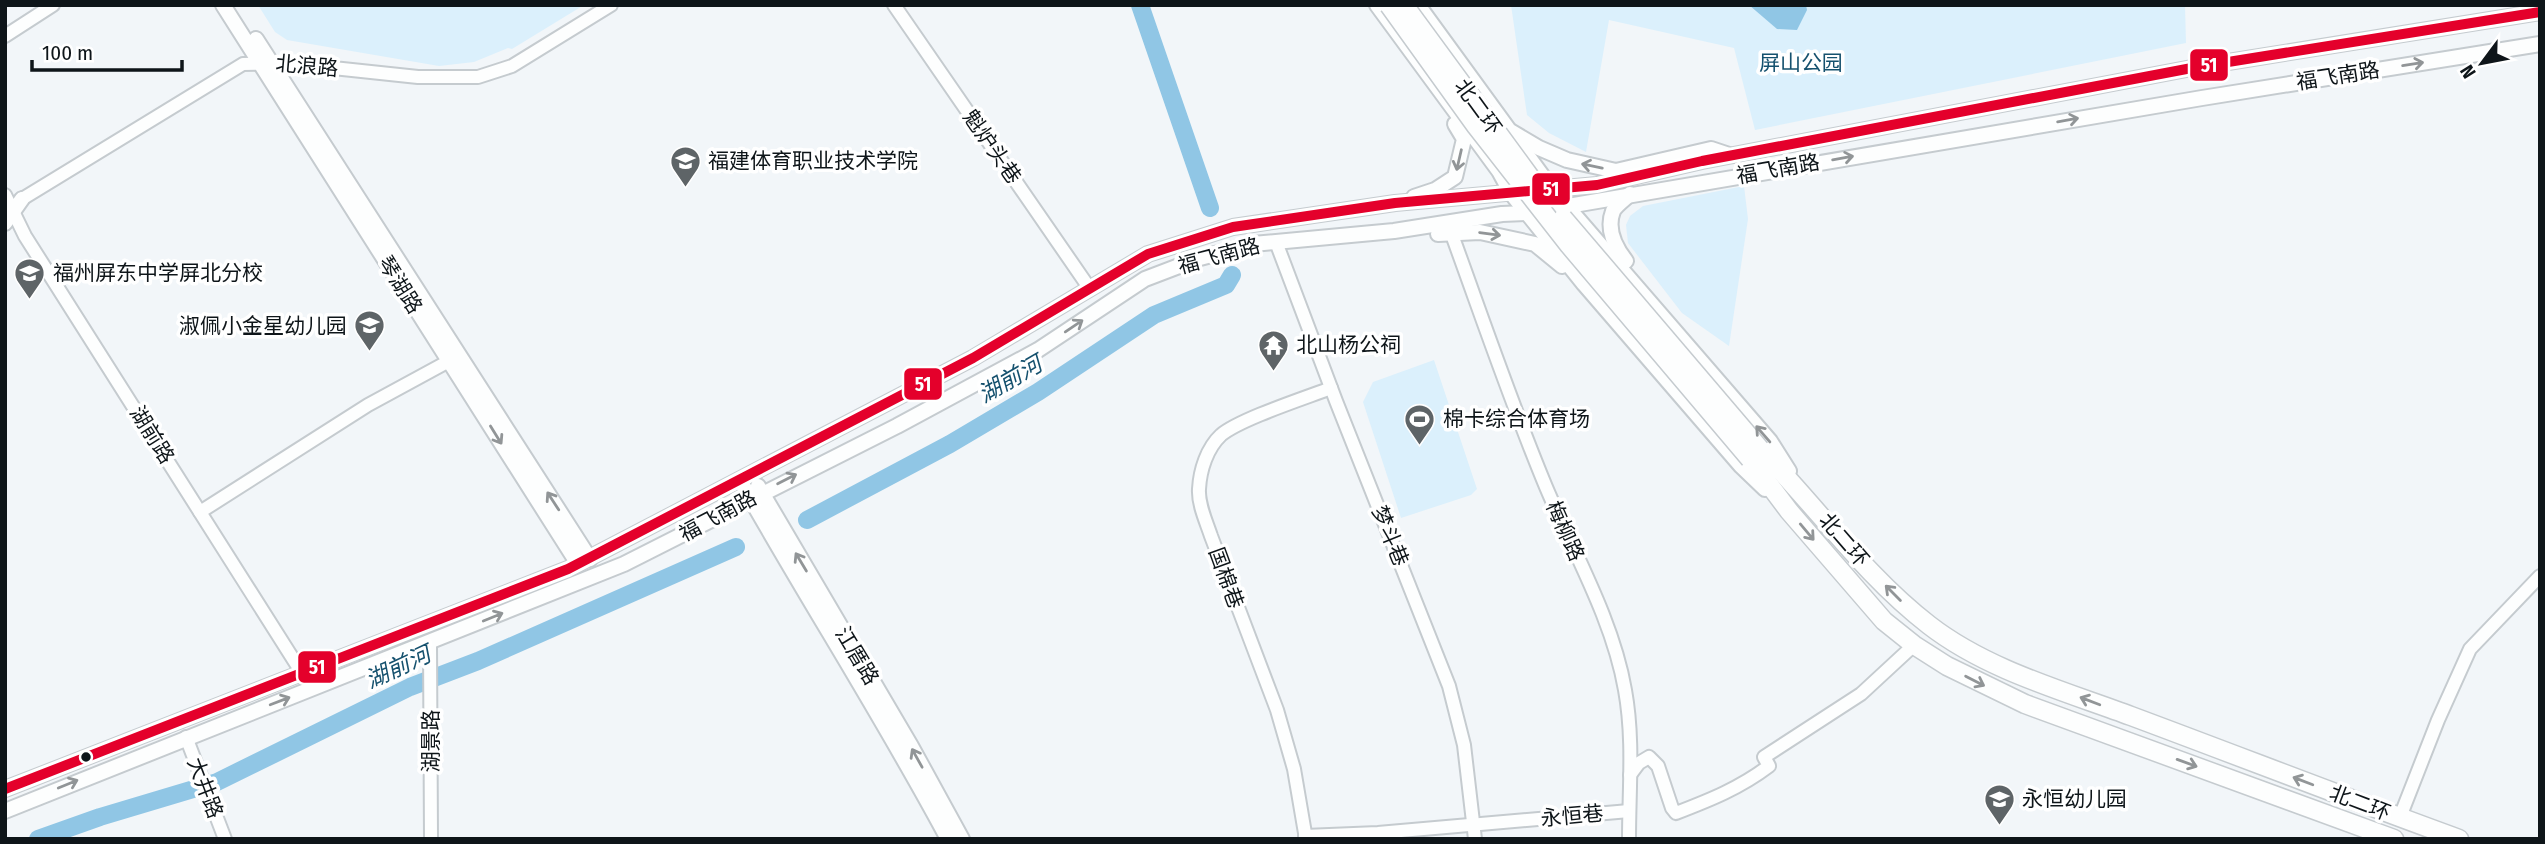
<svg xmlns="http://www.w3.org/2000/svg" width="2545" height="844" viewBox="0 0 2545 844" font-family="'Fira Sans Condensed','Noto Sans SC',sans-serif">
<rect width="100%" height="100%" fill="#f2f6f9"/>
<g fill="#dbf0fc">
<polygon points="258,5 584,5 512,49 508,48 474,62 439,66 287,40 275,32"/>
<polygon points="1511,5 2185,5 2186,43 1755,130 1734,48 1609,20 1586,152 1549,133 1527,115"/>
<polygon points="1744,186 1748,219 1729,346 1682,313 1628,243 1626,225 1630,216 1643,206"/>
<polygon points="1434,360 1477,489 1471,495 1401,518 1363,402 1373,382"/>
</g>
<polygon fill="#90c6e5" points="1749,5 1806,5 1807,10 1797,30 1777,29"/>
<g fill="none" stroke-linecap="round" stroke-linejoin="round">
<g stroke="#90c6e5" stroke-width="18">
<polyline points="1140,5 1210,208"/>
<polyline points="807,520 950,444 1038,392 1154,315 1226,285 1232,275"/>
<polyline points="38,839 100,817 217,782 410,687 478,661 736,547"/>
</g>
<defs>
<g id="minor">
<polyline points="894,5 1090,289"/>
<polyline points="5,36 53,5"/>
<polyline points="5,195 25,236 302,673"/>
<polyline points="22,199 243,64 286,63 418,77 478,77 512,66 611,5"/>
<path d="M1451,232C1482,317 1511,403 1546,487C1573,551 1613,620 1625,690C1634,739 1629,789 1629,839"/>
<polyline points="1276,242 1336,401 1449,686 1464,745 1475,839"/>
<polyline points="200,512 368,405 449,361"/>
<polyline points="430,643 431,839"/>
<polyline points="186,737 225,839"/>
<path d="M1630,775L1639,763L1649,757L1658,766L1672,808L1676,813C1710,800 1740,788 1769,766L1764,757L1861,694L1914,645"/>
<polyline points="2400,817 2438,720 2470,649 2540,576"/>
<polyline points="1305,836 1378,833 1629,811"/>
<path d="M1306,839L1294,769L1277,710L1211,536C1206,521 1198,504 1199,489C1200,470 1207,448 1221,435C1240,419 1305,398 1331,388"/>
</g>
<g id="major">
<polyline points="223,5 578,564"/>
<polyline points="1377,5 1499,171 1511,193 1584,284 1741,466 1765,489"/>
<polyline points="1418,5 1552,189 1770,441 1789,471"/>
<polyline points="256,39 590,559"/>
<polyline points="1512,132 1539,148 1567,160 1616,171 1711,149 1729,155"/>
<polyline points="1414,197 1435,190 1455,177 1464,139 1455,124"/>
<polyline points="5,223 22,199"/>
<polyline points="1438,234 1480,232 1535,244 1562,266"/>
<path d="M1626,261C1615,247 1606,229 1613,211C1616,205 1625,199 1630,194"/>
<path d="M740,480C808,601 883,717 948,839"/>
<polyline points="758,486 911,746 962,839"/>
<polyline points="5,789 568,569 973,358 1148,254 1233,227 1395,203 1597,185 1702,161 2197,67 2540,12"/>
<polyline points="5,811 624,564 897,426 1038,350 1145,279 1200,258 1253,244 1394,231 1502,214 1527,213 2202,98 2540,44"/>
</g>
<g id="highway">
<path d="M1760,449C1817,507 1865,576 1929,625C1987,670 2064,691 2131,716C2241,757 2349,799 2459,839"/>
<polyline points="1750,459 1789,511 1884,621 1914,645 1947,666 2025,704 2394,839"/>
</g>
</defs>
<use href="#minor" stroke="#c5cbcf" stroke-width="16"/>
<use href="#major" stroke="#c5cbcf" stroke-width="18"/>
<use href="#highway" stroke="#c5cbcf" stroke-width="21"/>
<use href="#minor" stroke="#fdfefe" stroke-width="12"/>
<use href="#major" stroke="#fdfefe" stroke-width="14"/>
<use href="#highway" stroke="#fdfefe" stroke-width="18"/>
<defs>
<g id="highway-bridge">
<polyline points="1389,5 1476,126 1569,245 1750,459"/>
<polyline points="1404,5 1530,177"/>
<polyline points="1563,218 1760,449"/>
</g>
</defs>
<use href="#highway-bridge" stroke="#c5cbcf" stroke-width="21" stroke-linecap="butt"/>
<use href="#highway-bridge" stroke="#fdfefe" stroke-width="18"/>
<defs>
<polyline id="bus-1" points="5,789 568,569 973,358 1148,254 1233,227 1395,203 1597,185 1702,161 2197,67 2540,12"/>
</defs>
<use href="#bus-1" stroke="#fff" stroke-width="16"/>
<use href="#bus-1" stroke="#e4002b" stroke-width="10"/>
</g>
<defs><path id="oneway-shaft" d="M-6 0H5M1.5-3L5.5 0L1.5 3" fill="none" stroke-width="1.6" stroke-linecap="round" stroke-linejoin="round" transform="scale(1.75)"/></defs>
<g stroke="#919597">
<use href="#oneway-shaft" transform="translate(2413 64) rotate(-9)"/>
<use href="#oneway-shaft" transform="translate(2068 120) rotate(-10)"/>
<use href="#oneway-shaft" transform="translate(1843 158) rotate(-10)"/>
<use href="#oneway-shaft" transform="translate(1459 160) rotate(103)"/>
<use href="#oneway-shaft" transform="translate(1592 166) rotate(-168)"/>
<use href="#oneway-shaft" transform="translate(1490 234) rotate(8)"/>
<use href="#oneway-shaft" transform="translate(1074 326) rotate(-34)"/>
<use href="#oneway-shaft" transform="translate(1763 434) rotate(-131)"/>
<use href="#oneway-shaft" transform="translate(496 435) rotate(58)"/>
<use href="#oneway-shaft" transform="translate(787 479) rotate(-27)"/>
<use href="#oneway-shaft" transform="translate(553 501) rotate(-123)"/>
<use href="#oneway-shaft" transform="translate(1807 532) rotate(50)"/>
<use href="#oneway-shaft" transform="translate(801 562) rotate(-121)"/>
<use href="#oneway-shaft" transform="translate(1893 593) rotate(-135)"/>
<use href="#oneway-shaft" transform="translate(493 617) rotate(-22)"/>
<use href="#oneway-shaft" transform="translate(1975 681) rotate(27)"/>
<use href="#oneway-shaft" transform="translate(280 701) rotate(-21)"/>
<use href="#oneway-shaft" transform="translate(2090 701) rotate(-159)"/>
<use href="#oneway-shaft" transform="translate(917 758) rotate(-119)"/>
<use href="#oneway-shaft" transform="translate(2187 763) rotate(20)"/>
<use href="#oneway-shaft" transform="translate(2303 781) rotate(-159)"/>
<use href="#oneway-shaft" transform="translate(68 784) rotate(-22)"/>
</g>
<defs>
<symbol id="university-pin" viewBox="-11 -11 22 30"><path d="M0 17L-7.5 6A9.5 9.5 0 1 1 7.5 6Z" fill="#5e6467" stroke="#fff"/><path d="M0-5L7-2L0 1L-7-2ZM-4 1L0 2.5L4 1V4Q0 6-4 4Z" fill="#fff"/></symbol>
<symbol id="school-pin" viewBox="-11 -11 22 30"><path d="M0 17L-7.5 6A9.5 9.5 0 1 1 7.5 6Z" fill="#5e6467" stroke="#fff"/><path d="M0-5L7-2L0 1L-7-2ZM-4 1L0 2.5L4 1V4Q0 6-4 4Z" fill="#fff"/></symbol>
<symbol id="temple-pin" viewBox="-11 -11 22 30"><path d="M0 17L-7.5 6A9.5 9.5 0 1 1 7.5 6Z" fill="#5e6467" stroke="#fff"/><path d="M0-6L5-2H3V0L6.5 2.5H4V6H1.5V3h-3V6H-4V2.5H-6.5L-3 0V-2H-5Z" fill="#fff"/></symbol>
<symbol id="stadium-pin" viewBox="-11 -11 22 30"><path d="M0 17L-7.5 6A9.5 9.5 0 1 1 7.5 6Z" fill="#5e6467" stroke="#fff"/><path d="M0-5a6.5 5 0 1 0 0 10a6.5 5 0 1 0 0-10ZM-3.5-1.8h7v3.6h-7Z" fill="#fff"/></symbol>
</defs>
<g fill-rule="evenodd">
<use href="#university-pin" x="668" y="144" width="35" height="47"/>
<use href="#school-pin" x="12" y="256" width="35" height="47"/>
<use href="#school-pin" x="352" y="308" width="35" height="47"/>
<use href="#temple-pin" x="1256" y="328" width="35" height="47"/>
<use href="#stadium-pin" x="1402" y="402" width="35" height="47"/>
<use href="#school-pin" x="1982" y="782" width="35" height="47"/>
</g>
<circle fill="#0e1519" stroke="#fff" stroke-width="2.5" cx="86" cy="757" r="6"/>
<g text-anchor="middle" stroke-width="7" stroke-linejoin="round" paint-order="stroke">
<g font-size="21" fill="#15516e" stroke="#fff">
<text x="1801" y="70">屏山公园</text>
</g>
<g font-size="21" fill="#0e1519" stroke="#fff">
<text transform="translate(307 66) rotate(5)" y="7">北浪路</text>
<text transform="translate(2338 76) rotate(-9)" y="7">福飞南路</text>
<text transform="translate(1478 107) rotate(54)" y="7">北二环</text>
<text transform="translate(992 147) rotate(55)" y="7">魁炉头巷</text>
<text transform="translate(1778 169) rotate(-10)" y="7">福飞南路</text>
<text transform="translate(1219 256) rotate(-15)" y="7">福飞南路</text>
<text transform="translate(400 285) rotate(58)" y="7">琴湖路</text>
<text transform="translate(152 435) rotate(58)" y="7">湖前路</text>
<text transform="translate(718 516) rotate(-28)" y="7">福飞南路</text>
<text transform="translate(1565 531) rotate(66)" y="7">梅柳路</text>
<text transform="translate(1390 536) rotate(68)" y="7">梦斗巷</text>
<text transform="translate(1844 540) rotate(49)" y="7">北二环</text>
<text transform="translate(1226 578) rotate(70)" y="7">国棉巷</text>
<text transform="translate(857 656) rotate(59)" y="7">江厝路</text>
<text transform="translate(431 741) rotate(-90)" y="7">湖景路</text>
<text transform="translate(205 788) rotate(69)" y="7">大井路</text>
<text transform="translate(2360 803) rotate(21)" y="7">北二环</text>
<text transform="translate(1572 816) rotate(-5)" y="7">永恒巷</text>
</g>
<g font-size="21" fill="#0e1519" stroke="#fff" text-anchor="start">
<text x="708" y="168">福建体育职业技术学院</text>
<text x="53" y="280">福州屏东中学屏北分校</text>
<text x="347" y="333" text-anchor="end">淑佩小金星幼儿园</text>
<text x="1296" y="352">北山杨公祠</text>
<text x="1443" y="426">棉卡综合体育场</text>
<text x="2022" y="806">永恒幼儿园</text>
</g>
<g font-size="23" font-style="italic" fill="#15516e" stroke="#fff">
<text transform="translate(1010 379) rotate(-30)" y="8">湖前河</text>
<text transform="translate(398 667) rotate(-25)" y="8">湖前河</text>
</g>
</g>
<g stroke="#fff" stroke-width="2.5">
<rect x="2189" y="48" width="40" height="34" rx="7" fill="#e4002b"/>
<rect x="1531" y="172" width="40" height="34" rx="7" fill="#e4002b"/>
<rect x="903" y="367" width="40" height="34" rx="7" fill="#e4002b"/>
<rect x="297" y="650" width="40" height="34" rx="7" fill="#e4002b"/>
</g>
<g font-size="19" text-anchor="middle" font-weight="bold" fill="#fff">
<text x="2209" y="72">51</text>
<text x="1551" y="196">51</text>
<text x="923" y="391">51</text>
<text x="317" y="674">51</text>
</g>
<rect width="2545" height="844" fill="none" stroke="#0e1519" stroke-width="14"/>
<g transform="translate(2482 63) rotate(238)" stroke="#ffffff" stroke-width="5" paint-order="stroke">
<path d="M0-5L12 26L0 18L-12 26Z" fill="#0e1519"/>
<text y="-10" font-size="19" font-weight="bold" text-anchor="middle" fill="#0e1519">N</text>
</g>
<path d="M32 60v10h150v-10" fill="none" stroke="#0e1519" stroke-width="3.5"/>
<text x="42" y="60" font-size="21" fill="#0e1519" stroke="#ffffff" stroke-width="5" paint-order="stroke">100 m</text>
</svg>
